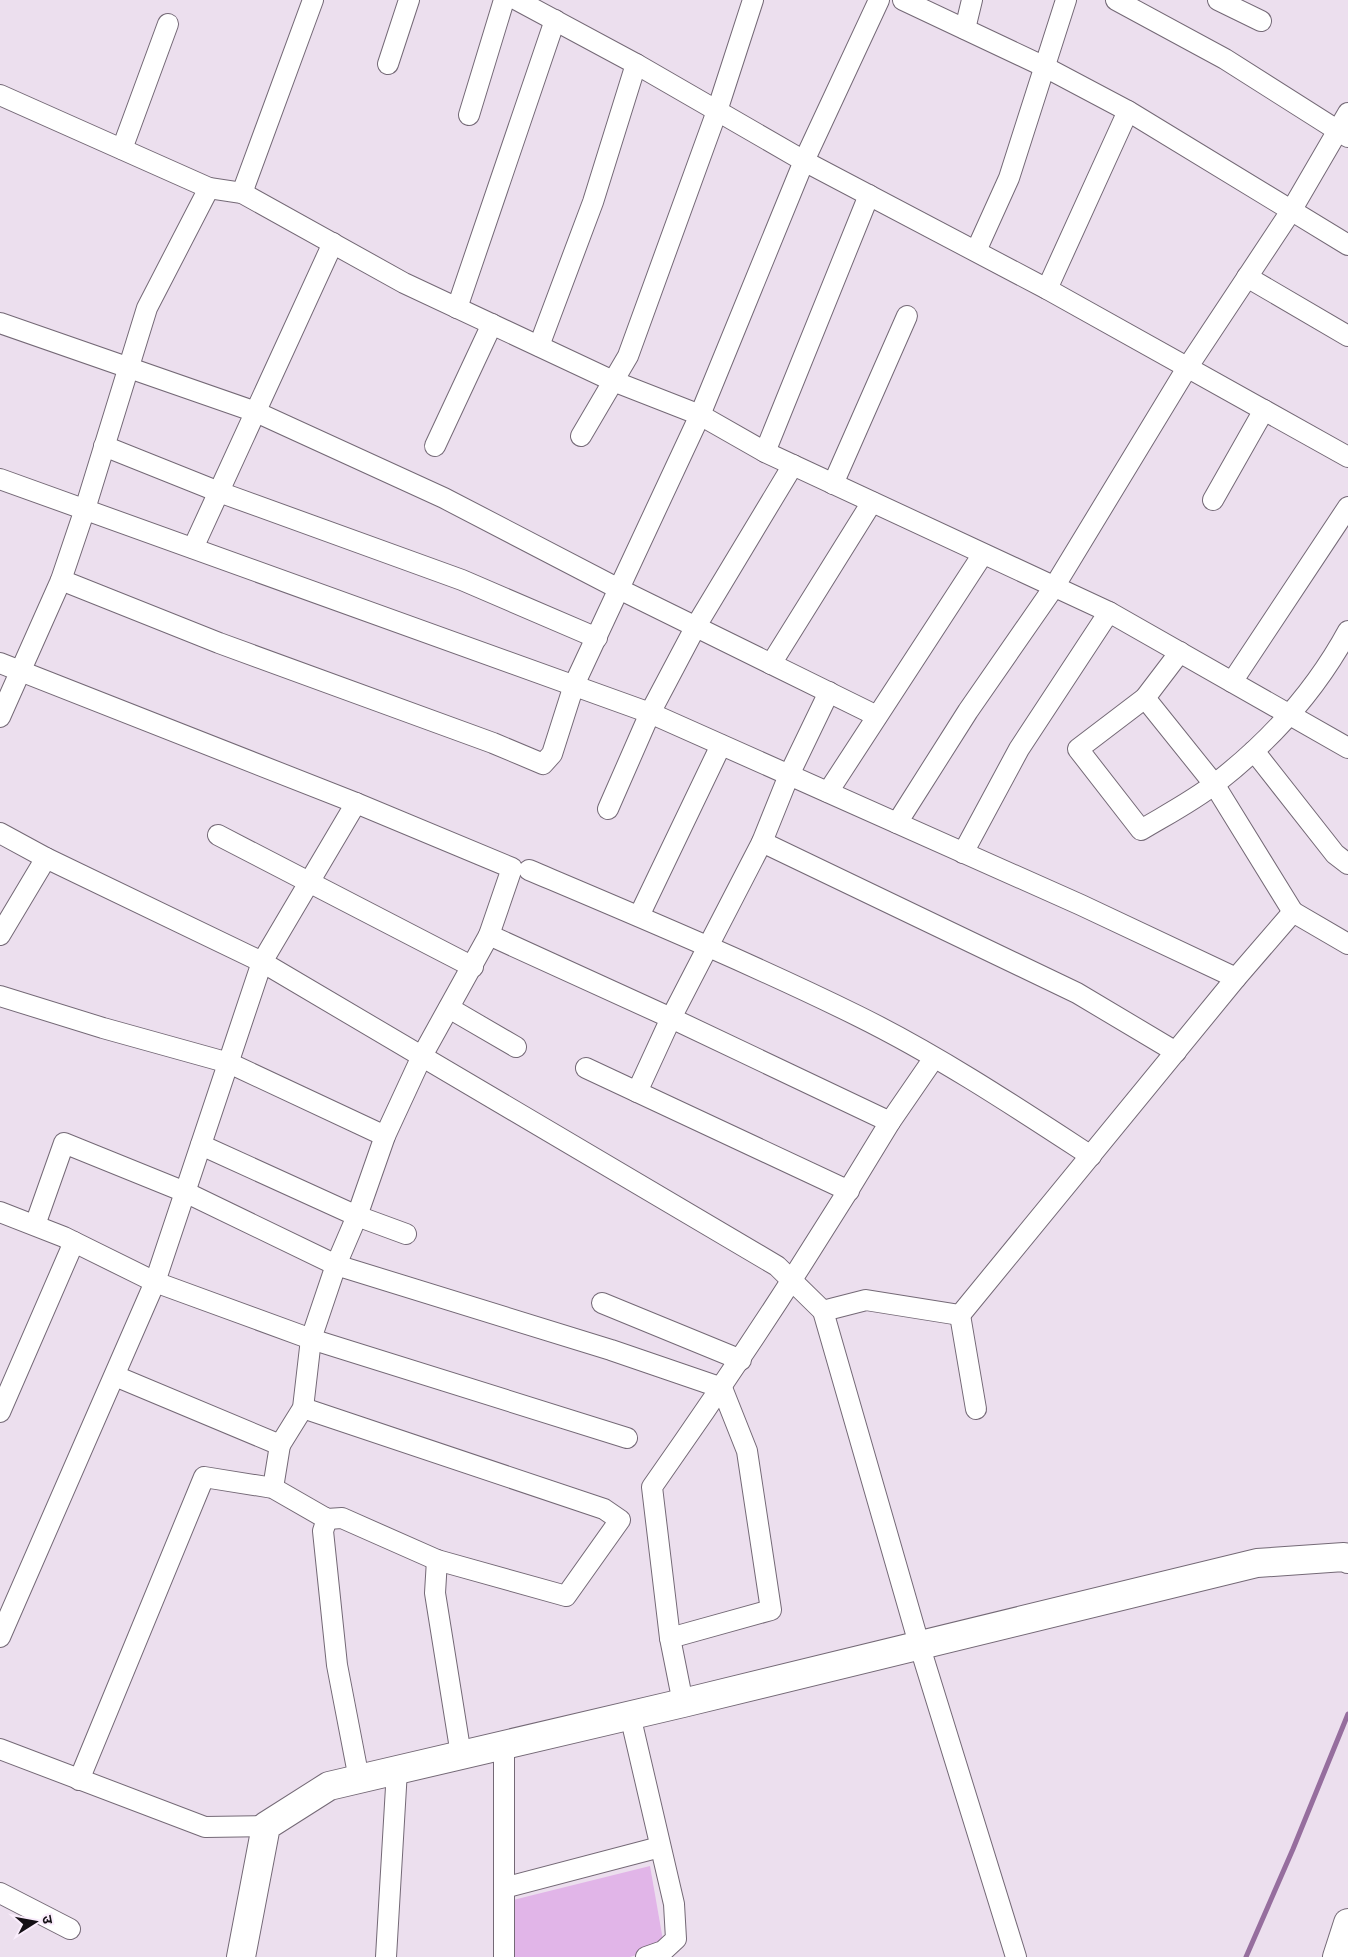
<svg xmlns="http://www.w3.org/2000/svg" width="1348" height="1957" viewBox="0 0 1348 1957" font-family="'Zilla Slab','Noto Sans Devanagari',serif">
<rect width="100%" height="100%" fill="#ecdfee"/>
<polygon fill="#e1b5e8" points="650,1866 664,1946 630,1957 509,1957 509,1901"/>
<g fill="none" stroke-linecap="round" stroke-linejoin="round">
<polyline stroke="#966e9e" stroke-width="5" points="1246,1957 1293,1849 1348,1714"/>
<defs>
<g id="street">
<polyline points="517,0 636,64 804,161 1047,289 1348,457"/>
<polyline points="903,0 1045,67 1128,111 1348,245"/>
<polyline points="1116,0 1225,59 1348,137"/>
<polyline points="1218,0 1261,21"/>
<polyline points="965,29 972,0"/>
<polyline points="388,64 409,0"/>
<polyline points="0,95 209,188 242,193 404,283 613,381 700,415 765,452 1109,612 1348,748"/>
<polyline points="469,115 504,0"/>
<polyline points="122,149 168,24"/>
<polyline points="242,193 313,0"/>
<polyline points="976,251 1009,178 1066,0"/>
<polyline points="1247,277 1348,336"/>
<polyline points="1047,289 1128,111"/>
<polyline points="457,308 555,20"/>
<polyline points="0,323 256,412 444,498 619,589 877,716"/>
<polyline points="539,346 593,202 636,64"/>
<polyline points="581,436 628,356 717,111 753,0"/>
<polyline points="104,446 219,492 462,580 597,638"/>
<polyline points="435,446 492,324"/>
<polyline points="765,452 869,195"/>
<polyline points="0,479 650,713 1081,905 1236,978"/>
<polyline points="833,484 907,316"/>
<polyline points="1213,500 1264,410"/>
<polyline points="193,548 333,243"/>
<polyline points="61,580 219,643 493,743 543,764 552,754 574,685 700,415 804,161 879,0"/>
<path d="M1180,652L1145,698L1078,749L1141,830C1166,815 1193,801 1216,783C1269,742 1316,690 1348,631"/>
<polyline points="0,663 356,803 512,868 489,935 422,1056 385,1136 357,1216 336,1265 185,1192 64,1143 35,1225"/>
<polyline points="771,664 872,502"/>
<polyline points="1232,682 1348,507"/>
<polyline points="1145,698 1214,784 1293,912"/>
<polyline points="0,717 61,580 85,509 147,308 209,188"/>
<polyline points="1254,751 1335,854 1348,864"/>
<polyline points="828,792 983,554"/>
<polyline points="608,809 650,713 696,626 793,465"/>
<polyline points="897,823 968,711 1054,587 1187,368 1291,211 1348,113"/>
<polyline points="0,833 46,858 262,962 777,1266 823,1311 919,1644 1016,1957"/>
<polyline points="218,835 473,967"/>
<polyline points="762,842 1077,993 1176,1052"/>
<polyline points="963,853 1019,749 1109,612"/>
<path d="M529,870C640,917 750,963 858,1016C939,1056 1016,1107 1091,1156"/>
<polyline points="639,916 721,745"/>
<polyline points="0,935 46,858"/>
<polyline points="489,935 671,1018 890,1122 934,1058"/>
<polyline points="0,996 103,1028 229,1063 385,1136"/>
<polyline points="449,1008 516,1047"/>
<polyline points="586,1068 849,1191"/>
<polyline points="637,1092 671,1018 762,842 789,775 829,692"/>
<polyline points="201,1145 357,1216 406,1234"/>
<polyline points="0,1212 64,1237 155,1282 311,1339 627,1438"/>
<polyline points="602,1303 741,1360"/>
<polyline points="823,1311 866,1300 960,1315 1236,978 1293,912 1348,944"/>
<polyline points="960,1315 976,1409"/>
<polyline points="120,1378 280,1445 273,1488"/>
<polyline points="0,1412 74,1242"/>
<polyline points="280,1445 303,1408 311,1339 336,1265 611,1350 722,1388 747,1451 771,1610 670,1638"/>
<polyline points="327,1519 323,1531 337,1665 359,1779"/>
<polyline points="437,1560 435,1593 461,1755"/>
<polyline points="0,1637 155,1282 262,962 356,803"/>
<path d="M683,1703L670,1638L652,1487C736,1368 815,1247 890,1122"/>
<polyline points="630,1715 674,1904 676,1939 663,1951 646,1957"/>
<polyline points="504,1745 504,1957"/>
<polyline points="0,1749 205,1827 266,1826"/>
<polyline points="79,1780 204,1477 273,1488 327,1519 342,1518 437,1560 566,1596 620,1520 604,1509 303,1408"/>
<polyline points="504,1888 660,1847"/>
<polyline points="0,1893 70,1929"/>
<polyline points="386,1957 397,1770"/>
</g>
<g id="secondary">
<polyline points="241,1957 266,1826 329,1786 683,1703 1257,1563 1344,1557 1348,1559"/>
<polyline points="1337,1957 1348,1923"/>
</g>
</defs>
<use href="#street" stroke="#746976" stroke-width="22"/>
<use href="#secondary" stroke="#746976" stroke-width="30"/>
<use href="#street" stroke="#fff" stroke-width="20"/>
<use href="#secondary" stroke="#fff" stroke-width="28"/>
</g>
<g transform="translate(35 1922) rotate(79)" stroke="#faedfc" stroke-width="4" paint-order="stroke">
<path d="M0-4L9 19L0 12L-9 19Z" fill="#141015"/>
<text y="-8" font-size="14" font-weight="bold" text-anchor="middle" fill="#141015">उ</text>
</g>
</svg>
